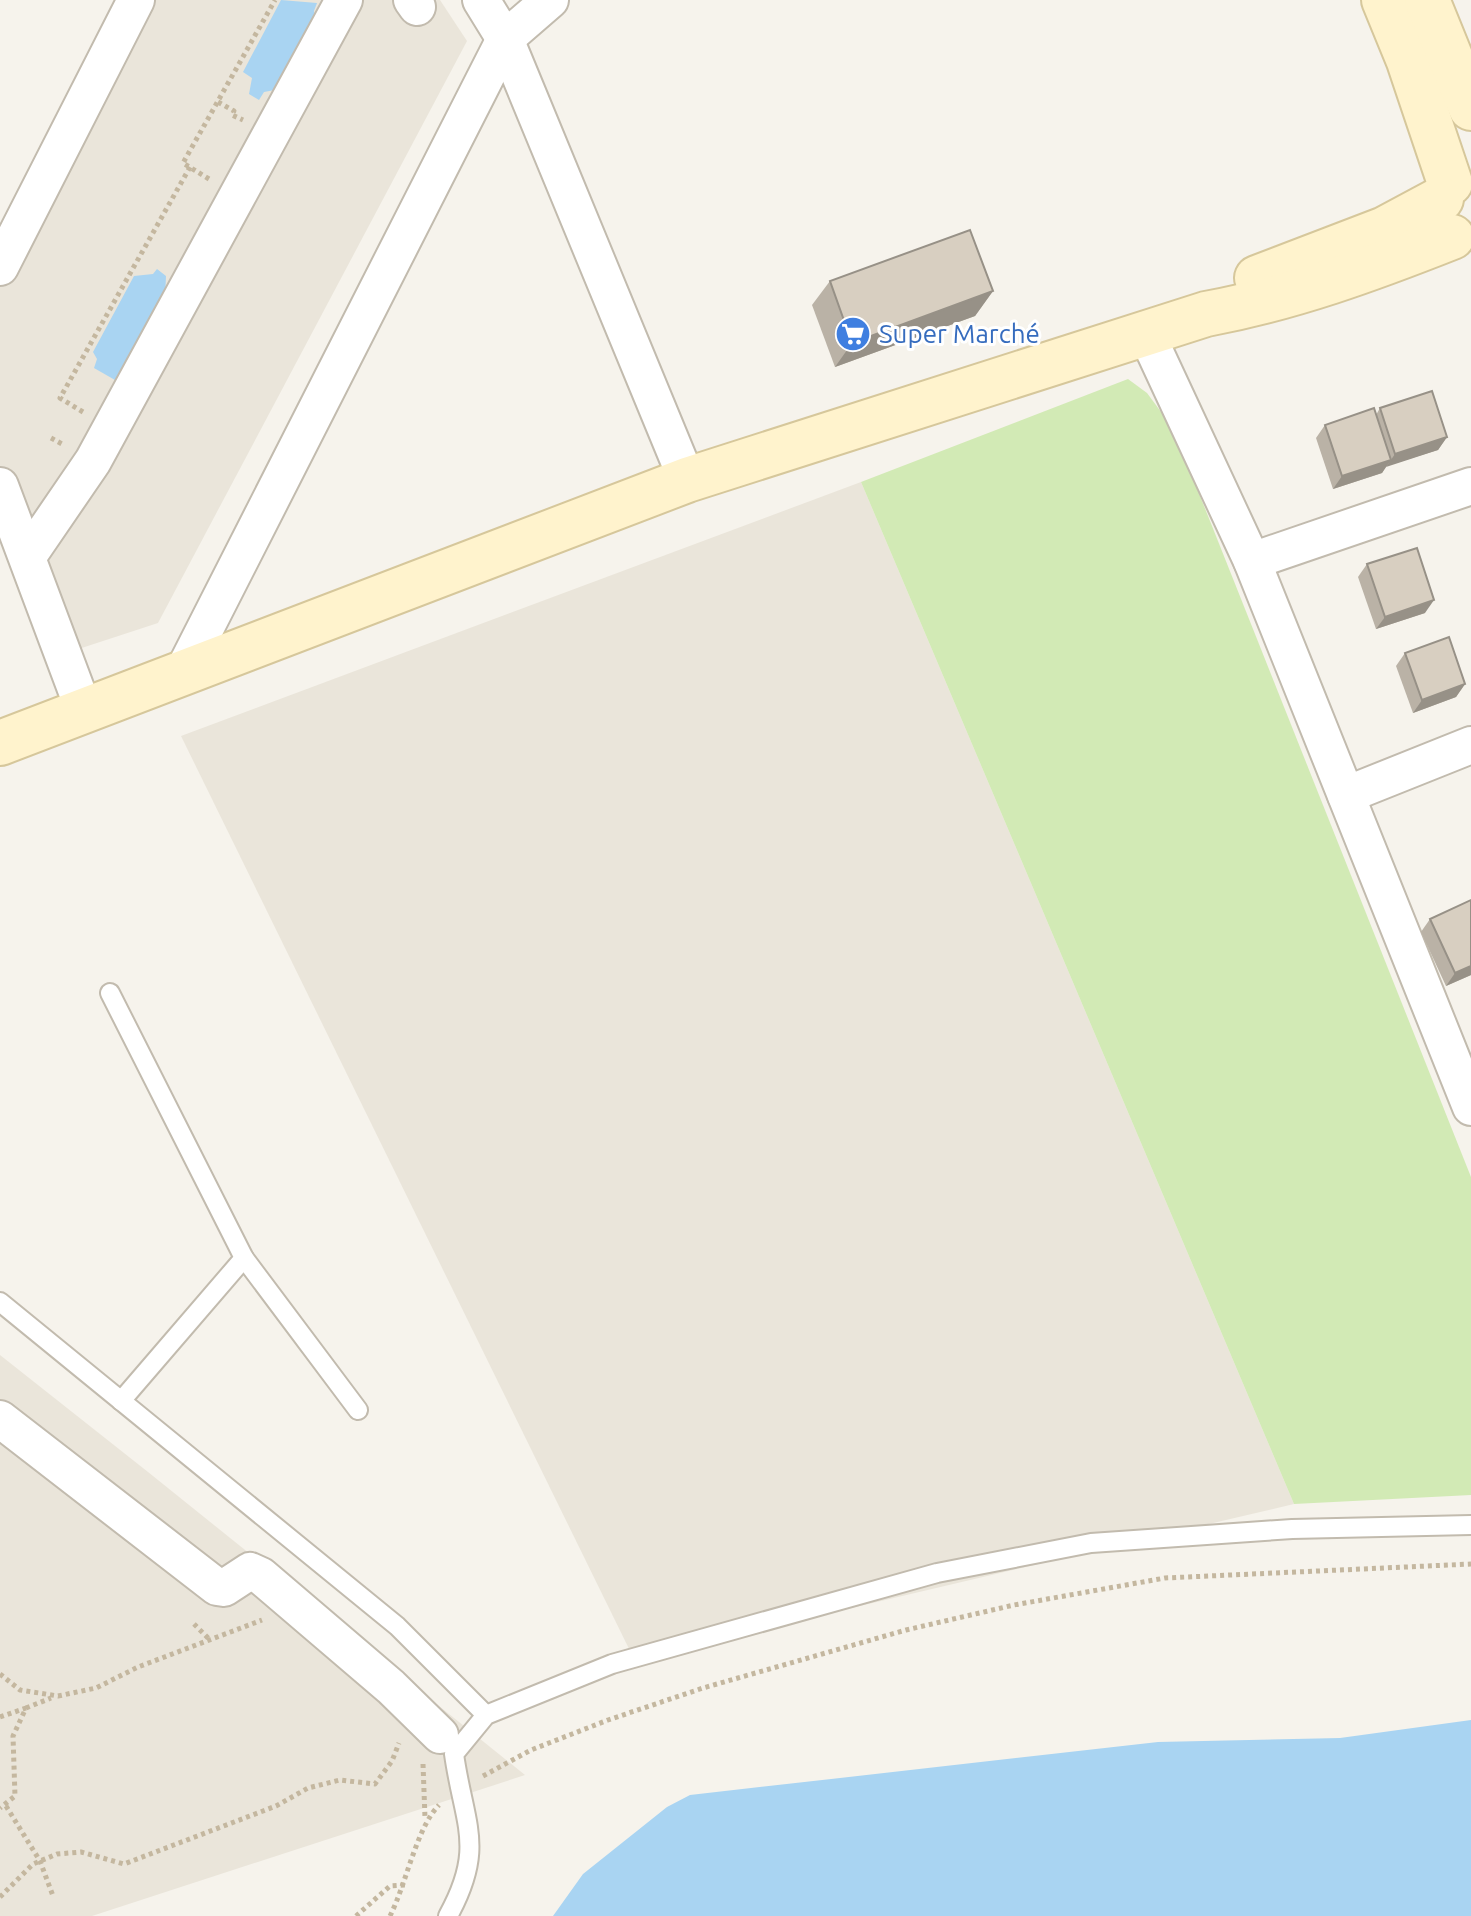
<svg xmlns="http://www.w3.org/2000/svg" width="1471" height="1916" viewBox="0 0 1471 1916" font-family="Ubuntu,sans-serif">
<rect width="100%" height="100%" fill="#f6f3ec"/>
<g fill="#eae5da">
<polygon points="125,0 440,0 467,41 158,623 48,659 0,529 0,244"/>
<polygon points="861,482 1294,1504 634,1659 181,736"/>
<polygon points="0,1355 148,1472 525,1775 92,1916 0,1916"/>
</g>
<polygon fill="#d2eab5" points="1128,379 1147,393 1173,428 1471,1177 1471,1495 1294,1504 861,482"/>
<g fill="#a9d4f2">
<polygon points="281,0 317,3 314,11 317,24 280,89 264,92 259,100 249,94 252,78 243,72"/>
<polygon points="157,269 166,276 165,298 115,380 94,368 97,359 93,352 134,276 153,274"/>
<polygon points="1471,1720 1471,1916 553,1916 583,1874 667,1807 690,1795 1158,1742 1340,1738"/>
</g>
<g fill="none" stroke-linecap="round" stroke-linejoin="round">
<defs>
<g id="lane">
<polyline points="110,993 244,1258 121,1401"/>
<polyline points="244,1258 358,1410"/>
<polyline points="0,1302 397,1626 486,1715"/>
<path d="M448,1916C486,1847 464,1825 454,1754L486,1715L612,1664L937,1573L1091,1543L1292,1529L1471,1525"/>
</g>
<g id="street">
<polyline points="412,0 417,7"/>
<polyline points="481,0 505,39 687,480"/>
<polyline points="0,267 136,0"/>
<polyline points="1146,333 1252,561 1471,1107"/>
<polyline points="0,486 85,713"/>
<polyline points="28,556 93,461 344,0"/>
<polyline points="1252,561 1471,486"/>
<polyline points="183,672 505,39 550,0"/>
<polyline points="1346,795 1471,745"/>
<polyline points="0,1419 217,1587 224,1588 250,1571 261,1576 391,1687 440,1735"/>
</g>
<g id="secondary">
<polyline points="1384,0 1409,61 1450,183"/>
<polyline points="1427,0 1471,108"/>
<polyline points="1257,278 1385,229 1441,199"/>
<path d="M0,743L687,480L1206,314C1292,298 1371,269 1452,237"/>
</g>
</defs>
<use href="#lane" stroke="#c2bbae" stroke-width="22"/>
<use href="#street" stroke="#c2bbae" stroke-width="40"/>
<use href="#secondary" stroke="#d6c79b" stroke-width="48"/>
<g stroke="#c4b79f" stroke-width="5" stroke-dasharray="4 4" stroke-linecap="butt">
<polyline points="218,102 234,111 232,115 243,120"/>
<polyline points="209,179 183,163 275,0"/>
<polyline points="83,412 60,398 190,167"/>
<polyline points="51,438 64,445"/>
<polyline points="194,1624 209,1639"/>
<polyline points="0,1674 20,1690 58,1696 96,1688 138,1667 262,1620"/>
<polyline points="26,1708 51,1698"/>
<polyline points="0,1717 26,1708 13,1736 15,1796 0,1808"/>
<polyline points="423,1764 425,1818"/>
<polyline points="483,1776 531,1750 608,1720 703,1688 906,1630 1014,1605 1165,1578 1471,1564"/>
<polyline points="6,1806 40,1861 53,1896"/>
<polyline points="0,1897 33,1864 57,1854 81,1852 124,1864 276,1806 308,1788 340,1780 375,1784 392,1761 399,1743"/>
<polyline points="356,1916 390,1886 405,1885"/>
<path d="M390,1916C407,1882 416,1829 439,1805"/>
</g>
<use href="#lane" stroke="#fff" stroke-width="18"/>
<use href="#street" stroke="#fff" stroke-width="36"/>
<use href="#secondary" stroke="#fff3cd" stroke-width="44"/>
</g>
<g fill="#bab2a6">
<polygon points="830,281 993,291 975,316 835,367 812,305"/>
<polygon points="1380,408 1447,437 1438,450 1386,466 1382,473 1333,489 1316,438 1325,425 1376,415"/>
<polygon points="1367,564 1425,613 1376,629 1358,577"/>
<polygon points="1405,653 1465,684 1456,697 1413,713 1396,666"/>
<polygon points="1471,900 1471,975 1446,986 1421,932 1430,919"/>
</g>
<g fill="#979187">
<polygon points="993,291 975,316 835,367 852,343"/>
<polygon points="1447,437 1438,450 1386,467 1395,454"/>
<polygon points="1391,460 1382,473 1333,489 1342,476"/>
<polygon points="1434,600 1425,613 1376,629 1385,617"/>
<polygon points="1465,684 1456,697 1413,713 1422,700"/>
<polygon points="1471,966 1471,975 1446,986 1455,973"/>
</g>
<g fill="#d8cfc1" stroke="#979187" stroke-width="2">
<polygon points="970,230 993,291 852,343 830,281"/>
<polygon points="1432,391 1447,437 1395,454 1380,408"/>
<polygon points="1374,408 1391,460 1342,476 1325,425"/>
<polygon points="1417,548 1434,600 1385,617 1367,564"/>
<polygon points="1449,637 1465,684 1422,700 1405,653"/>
<polygon points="1471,900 1471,966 1455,973 1430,919"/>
</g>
<defs>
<symbol id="supermarket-disc" viewBox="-11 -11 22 22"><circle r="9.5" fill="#3f7fe0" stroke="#fff"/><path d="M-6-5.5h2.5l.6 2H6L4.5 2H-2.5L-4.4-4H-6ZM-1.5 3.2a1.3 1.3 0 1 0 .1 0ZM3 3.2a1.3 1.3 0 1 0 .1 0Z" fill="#fff"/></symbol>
</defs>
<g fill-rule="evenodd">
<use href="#supermarket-disc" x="833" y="314" width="40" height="40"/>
</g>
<g text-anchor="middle" stroke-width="6" stroke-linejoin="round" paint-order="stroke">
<g font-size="26" fill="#366cbe" stroke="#fff" text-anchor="start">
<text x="879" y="343">Super Marché</text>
</g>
</g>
</svg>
